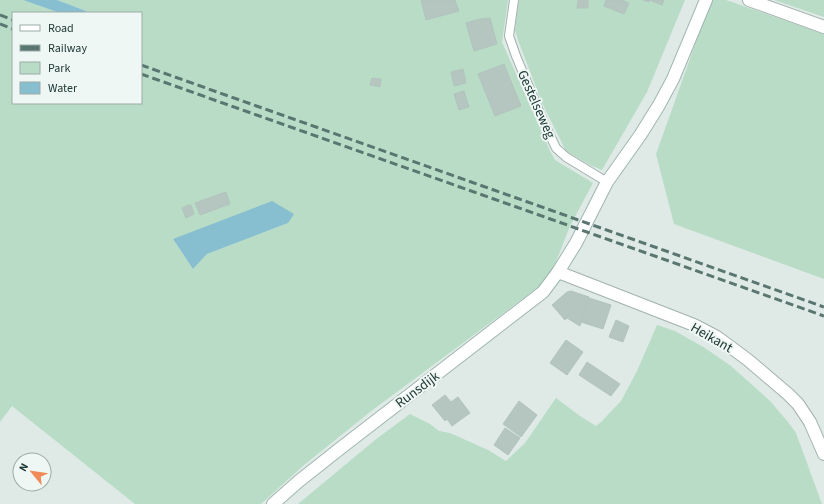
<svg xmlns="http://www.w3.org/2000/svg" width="824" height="504" viewBox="0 0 824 504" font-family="'Source Sans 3',sans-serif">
<rect width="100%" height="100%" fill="#dfeae6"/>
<g fill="#b8dcc5" fill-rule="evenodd">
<path d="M0,0H23L60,13H13V103H141V13H88L86,11L57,0H508L502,42L550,151L555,160L593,183L570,226L555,264L545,282L370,412L304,465L261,504H135L12,406L0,422ZM288,223L207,254L193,269L173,239Z"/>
<polygon points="519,0 685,0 647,92 602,170 590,165 566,151 542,103 518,40 515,30"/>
<polygon points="711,0 726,0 824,34 824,279 674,224 656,154"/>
<polygon points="774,0 824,0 824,17"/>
<polygon points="657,325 675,331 705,348 731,366 770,401 788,422 796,433 822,504 298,504 375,440 410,414 430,424 439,431 450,433 488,450 506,461 525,443 556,398 580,416 596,426 601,422 621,401 637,371"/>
</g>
<g fill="#87bed0">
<polygon points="23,0 57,0 86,11 88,13 60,13"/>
<polygon points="272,201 294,214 288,223 207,254 193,269 173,239"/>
</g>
<g fill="#b5c5c0" stroke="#b2c4be">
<polygon points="421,0 455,0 459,11 426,20"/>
<polygon points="578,0 588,0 588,8 577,8"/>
<polygon points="606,0 622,0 629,3 624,14 604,6"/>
<polygon points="643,0 664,0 662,5 649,0 649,2"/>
<polygon points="490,18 497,44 474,51 466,23 480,19"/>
<polygon points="504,64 521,106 495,116 478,74"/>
<polygon points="463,69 466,83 454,86 451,72"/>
<polygon points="372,78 381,79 380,87 370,85"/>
<polygon points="464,91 469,107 459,110 454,94"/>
<polygon points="226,192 230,204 200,215 195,203"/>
<polygon points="188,205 191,205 194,214 186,218 182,208"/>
<polygon points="571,291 589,297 580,326 567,318 565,320 552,305 567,292"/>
<polygon points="589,298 611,305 603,329 581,322"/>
<polygon points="616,320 629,326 623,342 609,337"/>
<polygon points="566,340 583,352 567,375 550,363"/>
<polygon points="587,362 620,384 611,396 579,375"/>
<polygon points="445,395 451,402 458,397 470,413 452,426 447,419 445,421 432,405"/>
<polygon points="519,401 537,415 521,437 503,424"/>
<polygon points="505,428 520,438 508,455 494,445"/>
</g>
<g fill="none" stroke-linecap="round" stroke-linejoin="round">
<defs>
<polyline id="lane" points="514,0 509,36 516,56 544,123 556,148 566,157 607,182"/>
<g id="street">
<polyline points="749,0 824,27"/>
<polyline points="558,272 694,325 717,337 748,360 788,394 798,404 810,422 824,454"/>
</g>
<polyline id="secondary" points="273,504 299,481 342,447 543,292 558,272 576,243 607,182 641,134 659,105 673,79 706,0"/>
</defs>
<use href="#lane" stroke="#a2b2ae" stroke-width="10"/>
<use href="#street" stroke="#a2b2ae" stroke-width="14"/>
<use href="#secondary" stroke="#9eb6af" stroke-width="14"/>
<use href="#lane" stroke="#fff" stroke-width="8"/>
<use href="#street" stroke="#fff" stroke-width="12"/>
<use href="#secondary" stroke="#fff" stroke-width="12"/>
<g stroke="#5a7671" stroke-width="3" stroke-dasharray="8 4" stroke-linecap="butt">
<polyline points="0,15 13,20"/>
<polyline points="0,24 13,29"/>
<polyline points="141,65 824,307"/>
<polyline points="141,74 824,316"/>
</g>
</g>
<g text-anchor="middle" stroke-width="4" stroke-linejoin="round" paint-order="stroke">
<g font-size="14" fill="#203a36" stroke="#eff7f4">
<text transform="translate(537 104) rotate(66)" y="5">Gestelseweg</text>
<text transform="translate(712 337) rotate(30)" y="5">Heikant</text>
<text transform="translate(417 389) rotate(-37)" y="5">Runsdijk</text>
</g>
</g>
<rect x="12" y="12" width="130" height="92" fill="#eff7f4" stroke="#9caba8"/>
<rect x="20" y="25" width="20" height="6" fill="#ffffff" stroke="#9caba8"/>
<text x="48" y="32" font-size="12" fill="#203a36">Road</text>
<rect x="20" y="45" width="20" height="6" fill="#5a7671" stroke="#9caba8"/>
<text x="48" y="52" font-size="12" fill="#203a36">Railway</text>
<rect x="20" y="62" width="20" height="12" fill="#b8dcc5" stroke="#9caba8"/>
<text x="48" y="72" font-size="12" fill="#203a36">Park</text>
<rect x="20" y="82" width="20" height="12" fill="#87bed0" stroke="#9caba8"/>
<text x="48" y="92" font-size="12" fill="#203a36">Water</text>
<g transform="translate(32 472) rotate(299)"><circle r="19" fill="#eff7f4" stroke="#9caba8"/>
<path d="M0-3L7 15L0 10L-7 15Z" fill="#f18a56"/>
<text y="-6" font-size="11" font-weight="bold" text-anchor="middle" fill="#203a36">N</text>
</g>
</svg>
